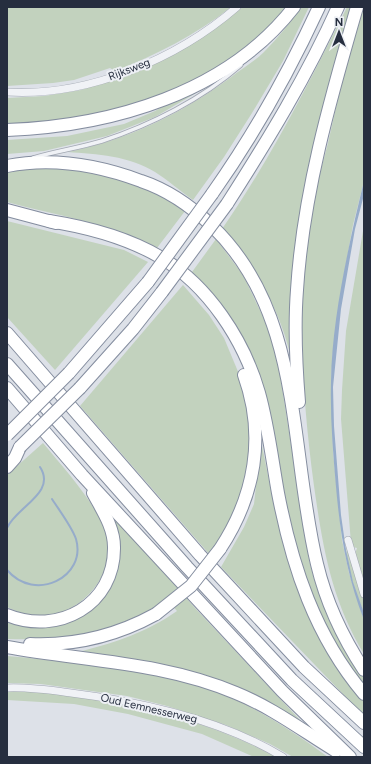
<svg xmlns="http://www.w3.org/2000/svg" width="371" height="764" viewBox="0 0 371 764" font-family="Figtree,sans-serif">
<rect width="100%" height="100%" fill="#dde1e8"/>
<g fill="#c2d2be">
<path d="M7,7H231C196,35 156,55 115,71L110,68L74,80L53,83L7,86Z"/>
<polygon points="242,7 290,7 281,19 217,71 130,109 7,129 7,98 44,96 81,90 125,76 203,37"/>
<path d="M301,7H309L283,61L252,113L224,157L193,200C180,191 168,180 155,172C130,156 96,154 68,152C129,139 179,115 230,78C241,69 254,62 264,52C278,38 290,23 301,7Z"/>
<path d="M347,7H351L330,81L301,210L297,243L291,358C280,309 255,267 222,229C270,160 309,83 347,7Z"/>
<path d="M362,7H364V181L353,225L342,286L333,351L331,380L333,452L342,540L349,573L364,620V654C331,599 323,548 314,486C302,397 296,304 311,214C315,190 322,166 328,143C338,97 349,52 362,7Z"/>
<polygon points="213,79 215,82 155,117 107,136 44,151 7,154 7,140 67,136 124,124 155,111"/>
<path d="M50,167C68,169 88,168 106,173C134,180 161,194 185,211L157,248C111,223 57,216 7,202V170Z"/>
<polygon points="7,221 124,250 148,262 55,370 7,317"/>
<polygon points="364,225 364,582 355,554 357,548 353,547 351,543 341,419 342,390 346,331"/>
<polygon points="216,239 243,275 267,325 277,355 309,560 314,579 328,618 341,643 364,679 364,685 351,670 309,598 241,336 216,298 192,272"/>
<polygon points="183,285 209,315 224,338 239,374 251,412 250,467 232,518 210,555 80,406"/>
<path d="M261,441C281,537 294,625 364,700V716L221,567L244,527L254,504Z"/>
<path d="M43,443C62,466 83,489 98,515C101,520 106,526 107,531C118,572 83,615 42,616C30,617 18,612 7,607V475Z"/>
<path d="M105,505L195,608L301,721L232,687L158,664L82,651C117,642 147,632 177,611L167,600C118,635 66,641 7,639V619L58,624L112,580Z"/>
<path d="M347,542L364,600V613C356,592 344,564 347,542Z"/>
<path d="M7,656C54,660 102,666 148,674C171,679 194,683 216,691C256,707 294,732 328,757H293L270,744L226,725L167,706L127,696L41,684L7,683Z"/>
<path d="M7,690C29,691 52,691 74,695C144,706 213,723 276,757H254L202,734L128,714L74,704L7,700Z"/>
</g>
<path fill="#96acca" d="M364,181V195L355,229L341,309L333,387L334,426L341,515L346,550L353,582L364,613V620C347,577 340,533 336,487C333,452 330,417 331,381C332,318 349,243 364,181Z"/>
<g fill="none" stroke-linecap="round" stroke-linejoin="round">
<g stroke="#96acca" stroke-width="2">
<path d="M7,528C16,507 57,493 40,467"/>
<path d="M7,570C35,603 87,577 76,539C72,527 59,510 52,499"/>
</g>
<defs>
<path id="lane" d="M33,158C56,151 79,148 102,141C151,125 202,99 241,65"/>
<g id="street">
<path d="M7,92C88,97 177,59 237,7"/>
<polyline points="348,540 364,594"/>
<path d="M7,688C29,687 49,690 71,693C143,702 220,719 283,757"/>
</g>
<g id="highway">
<path d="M7,130C112,126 227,93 294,7"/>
<path d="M7,166C53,157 98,165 141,181C168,190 191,206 212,226C304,314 289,450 317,564C326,602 343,638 364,670"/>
<path d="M212,194C253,136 289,72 319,7"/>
<path d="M227,204C268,140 307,76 338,7"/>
<polyline points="7,210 56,223"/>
<path d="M49,221C87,227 126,237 160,257C208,285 244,340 259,393C268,425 272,459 278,493C292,566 315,636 364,694"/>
<polyline points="7,333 200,555 304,667 364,723"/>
<polyline points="7,364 187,567 292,680 364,747"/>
<polyline points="69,373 148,282"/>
<polyline points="7,388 82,475 282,691 350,757"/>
<polyline points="80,388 133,329 162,292"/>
<path d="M299,402C296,365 294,328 297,290C303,194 330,100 357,7"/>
<polyline points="7,467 15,458 20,447"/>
<path d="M220,549C255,496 266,436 244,375"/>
<path d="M7,615C58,636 115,605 114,547C114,527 102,510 93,493"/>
<path d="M30,644C76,646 116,636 156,614"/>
<path d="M7,647C85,661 163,662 236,693C273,708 303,731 336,751"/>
</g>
</defs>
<use href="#lane" stroke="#a2a8b2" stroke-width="5"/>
<use href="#street" stroke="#a2a8b2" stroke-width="8"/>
<use href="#highway" stroke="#848d9f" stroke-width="14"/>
<use href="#lane" stroke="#f0f2f6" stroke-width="3.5"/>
<use href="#street" stroke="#f0f2f6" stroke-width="7"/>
<use href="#highway" stroke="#fff" stroke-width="12"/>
<defs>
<g id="highway-bridge">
<polyline points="148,282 212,194"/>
<polyline points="162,292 227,204"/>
<polyline points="7,435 69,373"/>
<polyline points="20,447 80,388"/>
<polyline points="156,614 191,586 220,549"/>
</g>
</defs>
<use href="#highway-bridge" stroke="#848d9f" stroke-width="14" stroke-linecap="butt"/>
<use href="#highway-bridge" stroke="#fff" stroke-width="12"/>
</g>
<g text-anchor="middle" stroke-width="4" stroke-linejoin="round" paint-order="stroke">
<g font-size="11" fill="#262e3f" stroke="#edf0f5">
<text transform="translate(129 69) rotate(-21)" y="4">Rijksweg</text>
<text transform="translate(149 708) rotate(13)" y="4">Oud Eemnesserweg</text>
</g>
</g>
<rect width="371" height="764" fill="none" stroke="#262e3f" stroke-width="16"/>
<g transform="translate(339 32)" stroke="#edf0f5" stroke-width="3" paint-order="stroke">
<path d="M0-3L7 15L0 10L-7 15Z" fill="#262e3f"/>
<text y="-6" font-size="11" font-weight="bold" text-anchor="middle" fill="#262e3f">N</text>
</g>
</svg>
